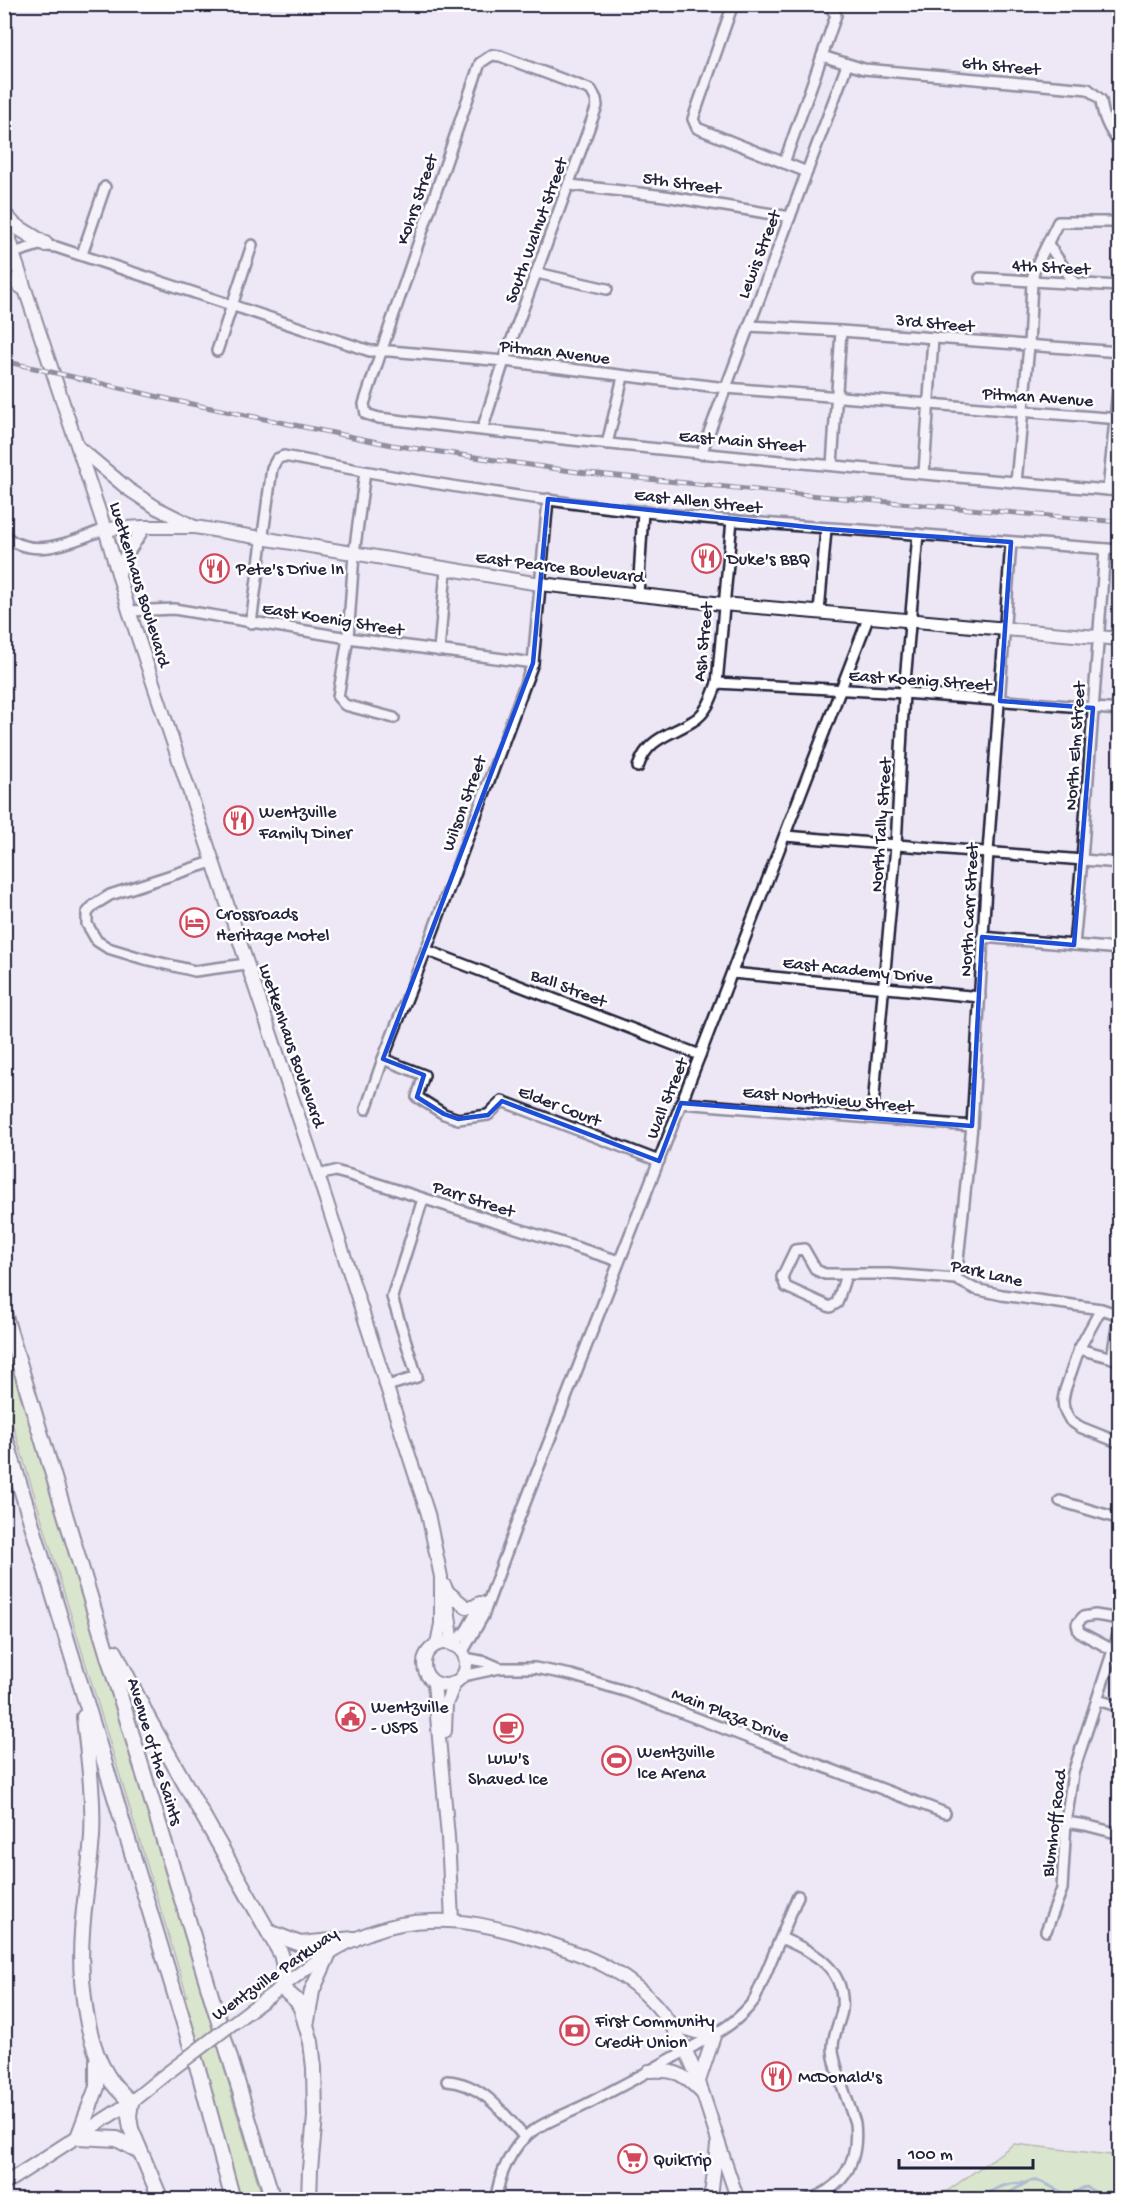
<svg xmlns="http://www.w3.org/2000/svg" width="1124" height="2204" viewBox="0 0 1124 2204" font-family="'Gochi Hand',sans-serif">
<rect width="100%" height="100%" fill="#ede7f5"/>
<filter id="ink" filterUnits="userSpaceOnUse"><feTurbulence type="fractalNoise" baseFrequency=".0167" numOctaves="2"/><feDisplacementMap in="SourceGraphic" scale="12" xChannelSelector="R" yChannelSelector="G"/><feConvolveMatrix kernelMatrix="1 2 1 2 8 2 1 2 1" color-interpolation-filters="sRGB"/></filter>
<g filter="url(#ink)">
<g fill="#c4e29b" stroke="#73826b" stroke-width="1.5">
<polygon points="4,1333 235,2089 230,2091 263,2199 239,2199 182,1996 187,1996 5,1399"/>
<polygon points="1014,2144 1119,2156 1119,2199 936,2199"/>
</g>
<g fill="none" stroke-linecap="round" stroke-linejoin="round">
<g stroke="#5f86a3" stroke-width="3">
<path d="M981,2200C993,2187 1008,2183 1024,2183"/>
<path d="M998,2200C1006,2196 1026,2181 1031,2181C1046,2178 1057,2196 1072,2193C1077,2192 1081,2188 1086,2187C1102,2197 1103,2193 1120,2189"/>
</g>
<defs>
<g id="minor">
<polyline points="733,4 693,119 697,128 807,172"/>
<path d="M828,4L836,15L822,56L864,69L1088,89L1101,100C1103,118 1109,130 1120,144"/>
<polyline points="784,163 822,56"/>
<polyline points="570,185 665,196 790,217"/>
<polyline points="1048,244 1075,284"/>
<polyline points="82,254 105,187"/>
<polyline points="4,256 39,245 56,247 370,351 390,351 504,361 726,388 1120,419"/>
<polyline points="537,273 607,289"/>
<polyline points="980,278 1120,286"/>
<polyline points="749,326 841,331 1120,352"/>
<polyline points="217,351 252,245"/>
<path d="M482,430L504,361L597,106L596,99L591,90L500,56L492,55L480,63L381,352L364,404L366,414L379,418C625,448 872,470 1120,491"/>
<polyline points="607,444 623,377"/>
<polyline points="701,454 847,65"/>
<polyline points="832,465 841,331"/>
<polyline points="365,472 354,554 348,638 338,697 345,705 394,718"/>
<polyline points="924,473 933,338"/>
<polyline points="1016,482 1029,346 1032,281 1034,271 1058,222 1120,222"/>
<polyline points="1108,490 1120,370"/>
<path d="M4,535C33,561 74,541 105,529"/>
<polyline points="638,595 643,511"/>
<polyline points="129,611 174,609 348,638 533,663"/>
<polyline points="819,612 826,529"/>
<path d="M251,623L272,468L277,459L284,456C474,494 668,519 861,530L1120,550"/>
<polyline points="439,651 446,569"/>
<polyline points="717,683 904,693 1120,710"/>
<path d="M638,767C648,737 669,736 693,721C707,713 712,697 717,683L732,520"/>
<polyline points="785,836 1120,863"/>
<polyline points="212,862 110,895 94,905 87,913 87,924 97,941 108,948 141,958 195,971 246,964"/>
<polyline points="982,937 1120,949"/>
<polyline points="1074,945 1082,860 1105,549"/>
<polyline points="426,950 700,1055"/>
<polyline points="732,973 980,997"/>
<polyline points="383,1059 424,1075 417,1097 444,1114 458,1119 488,1115 502,1101 659,1161"/>
<polyline points="681,1103 972,1126"/>
<polyline points="366,1109 383,1059 426,950 533,663 548,499"/>
<polyline points="872,1118 896,846 904,693 918,534"/>
<polyline points="318,1175 335,1171 350,1175 619,1261"/>
<polyline points="846,1275 837,1303 830,1307 786,1287 782,1277 795,1250 804,1249 816,1270 825,1274 889,1274 956,1279 975,1289 1002,1295 1101,1309 1120,1315"/>
<polyline points="956,1279 972,1126 988,852 1011,542"/>
<polyline points="1101,1309 1079,1349 1065,1390 1063,1400 1064,1409 1070,1420 1080,1427 1120,1443"/>
<polyline points="1079,1349 1120,1360"/>
<polyline points="1112,1358 1119,1314"/>
<polyline points="387,1386 417,1377 392,1297 423,1199"/>
<polyline points="1060,1501 1120,1519"/>
<polyline points="454,1646 467,1629 482,1602"/>
<polyline points="1113,1650 1079,1632 1077,1624 1083,1617 1095,1615 1120,1619"/>
<polyline points="462,1653 483,1616 518,1521 700,1055 869,616"/>
<polyline points="465,1658 486,1662 500,1668"/>
<polyline points="463,1676 500,1668 535,1668 571,1675 628,1692 945,1813"/>
<polyline points="1098,1700 1120,1707"/>
<polyline points="1066,1822 1085,1825 1120,1834"/>
<polyline points="1046,1931 1062,1889 1066,1822 1073,1773 1120,1629"/>
<path d="M781,1938C814,1952 846,1968 842,2010C840,2022 833,2034 833,2047C832,2062 850,2106 855,2123C859,2161 845,2188 807,2200"/>
<path d="M447,2081C482,2083 504,2113 525,2138"/>
<path d="M496,2200C498,2176 512,2146 531,2132C548,2120 570,2113 589,2103C624,2085 659,2066 694,2046C717,2033 739,2022 755,1999L798,1896"/>
</g>
<g id="major">
<polyline points="13,253 105,529 129,611 318,1175 428,1514 441,1577 441,1624 437,1644"/>
<polyline points="4,275 25,290"/>
<polyline points="78,447 128,489 157,508 191,525"/>
<polyline points="105,529 144,527 195,527 540,584 723,604 1120,639"/>
<polyline points="119,573 127,553 144,527"/>
<polyline points="445,1586 453,1645"/>
<polyline points="447,1591 466,1607 473,1607 480,1603"/>
<circle cx="445" cy="1664" r="21"/>
<polyline points="434,1683 448,1837 452,1921"/>
<polyline points="445,1731 446,1704 454,1684"/>
<path d="M249,2011C288,1984 326,1948 372,1932C389,1926 411,1921 430,1921C463,1919 496,1927 528,1937C583,1953 635,1972 669,2022C690,2052 701,2087 712,2122C720,2148 729,2174 738,2200"/>
<polyline points="671,2024 696,2032 715,2033 699,2081"/>
<path d="M649,2071C677,2069 683,2074 702,2093"/>
<polyline points="4,2184 131,2102 162,2077"/>
<polyline points="709,2200 712,2188 717,2145"/>
</g>
<g id="highway">
<polyline points="4,214 14,225 45,244"/>
<polyline points="4,223 13,253"/>
<polyline points="4,1313 273,2200"/>
<polyline points="4,1433 200,2076 233,2200"/>
<polyline points="115,1652 149,1720 281,1954 284,1967 282,1988 297,2001 301,2008 311,2042 314,2068 315,2117 310,2169 309,2200"/>
<path d="M84,1717C88,1756 94,1796 92,1836C90,1868 84,1900 82,1932C79,1974 84,2038 107,2075C113,2085 122,2094 131,2102L129,2116L131,2129L161,2200"/>
<polyline points="269,1932 300,1944 354,1939"/>
<polyline points="307,2021 312,1991 329,1953"/>
<polyline points="97,2060 97,2087 78,2137 117,2139 139,2151"/>
</g>
</defs>
<use href="#minor" stroke="#22223b" stroke-width="14"/>
<use href="#major" stroke="#22223b" stroke-width="16"/>
<use href="#highway" stroke="#22223b" stroke-width="18"/>
<use href="#minor" stroke="#fff" stroke-width="9"/>
<use href="#major" stroke="#fff" stroke-width="12"/>
<use href="#highway" stroke="#fff" stroke-width="14"/>
<defs>
<polyline id="rail" points="4,361 172,400 392,445 578,472 785,493 1120,522"/>
</defs>
<use href="#rail" stroke="#22223b" stroke-width="5"/>
<use href="#rail" stroke="#fff" stroke-width="3" stroke-dasharray="9" stroke-linecap="butt"/>
<defs>
<polyline id="major-bridge" points="162,2077 249,2011"/>
</defs>
<use href="#major-bridge" stroke="#22223b" stroke-width="16" stroke-linecap="butt"/>
<use href="#major-bridge" stroke="#fff" stroke-width="12"/>
</g>
</g>
<path d="M0 0H1124V2204H0ZM548,499L826,529L1011,542L1000,701L1093,708L1074,945L982,937L972,1126L681,1103L659,1161L502,1101L488,1115L458,1119L444,1114L417,1097L424,1075L383,1059L533,663Z" fill="#ede7f5" fill-opacity=".55" fill-rule="evenodd"/>
<path fill="none" stroke="#1d4ed8" stroke-width="4.5" stroke-linejoin="round" d="M548,499L826,529L1011,542L1000,701L1093,708L1074,945L982,937L972,1126L681,1103L659,1161L502,1101L488,1115L458,1119L444,1114L417,1097L424,1075L383,1059L533,663Z"/>
<defs>
<symbol id="restaurant-ring" viewBox="-11 -11 22 22"><circle r="9.5" fill="#fff" stroke="#d1495b" stroke-width="1.5"/><path d="M-5-6h1v4h1v-4h1v4h1v-4h1v5L-1.5 .5V6h-2V.5L-5-1ZM5-6V6H3V1.5H1.5Q1.5-4 5-6Z" fill="#d1495b"/></symbol>
<symbol id="hotel-ring" viewBox="-11 -11 22 22"><circle r="9.5" fill="#fff" stroke="#d1495b" stroke-width="1.5"/><path d="M-6-4.5h1.5V1H6V5H4.5V3h-9V5H-6ZM-4 0a1.8 1.8 0 1 1 3.6 0ZM.5 0V-2.5h3Q6-2.5 6 0Z" fill="#d1495b"/></symbol>
<symbol id="civic-ring" viewBox="-11 -11 22 22"><circle r="9.5" fill="#fff" stroke="#d1495b" stroke-width="1.5"/><path d="M-.6-6.5H3V-4.5H.6V-3L4-1V1h2V6H-6V1h2V-1L-.6-3ZM-1.2 2.5V6h2.4V2.5Z" fill="#d1495b"/></symbol>
<symbol id="cafe-ring" viewBox="-11 -11 22 22"><circle r="9.5" fill="#fff" stroke="#d1495b" stroke-width="1.5"/><path d="M-5.5-4.5H6V0H3Q3 3.5 0 3.5H-2.5Q-5.5 3.5-5.5 0ZM3-3.2v2h1.7v-2ZM-6 4.5H4V6H-6Z" fill="#d1495b"/></symbol>
<symbol id="stadium-ring" viewBox="-11 -11 22 22"><circle r="9.5" fill="#fff" stroke="#d1495b" stroke-width="1.5"/><path d="M0-5a6.5 5 0 1 0 0 10a6.5 5 0 1 0 0-10ZM-3.5-1.8h7v3.6h-7Z" fill="#d1495b"/></symbol>
<symbol id="bank-ring" viewBox="-11 -11 22 22"><circle r="9.5" fill="#fff" stroke="#d1495b" stroke-width="1.5"/><path d="M-6-4H6V4H-6ZM0-2.3a2.3 2.3 0 1 0 0 4.6a2.3 2.3 0 1 0 0-4.6Z" fill="#d1495b"/></symbol>
<symbol id="supermarket-ring" viewBox="-11 -11 22 22"><circle r="9.5" fill="#fff" stroke="#d1495b" stroke-width="1.5"/><path d="M-6-5.5h2.5l.6 2H6L4.5 2H-2.5L-4.4-4H-6ZM-1.5 3.2a1.3 1.3 0 1 0 .1 0ZM3 3.2a1.3 1.3 0 1 0 .1 0Z" fill="#d1495b"/></symbol>
</defs>
<g fill-rule="evenodd">
<use href="#restaurant-ring" x="690" y="542" width="33" height="33"/>
<use href="#restaurant-ring" x="198" y="552" width="33" height="33"/>
<use href="#restaurant-ring" x="222" y="804" width="33" height="33"/>
<use href="#hotel-ring" x="178" y="906" width="33" height="33"/>
<use href="#civic-ring" x="334" y="1700" width="33" height="33"/>
<use href="#cafe-ring" x="492" y="1712" width="33" height="33"/>
<use href="#stadium-ring" x="600" y="1744" width="33" height="33"/>
<use href="#bank-ring" x="558" y="2014" width="33" height="33"/>
<use href="#restaurant-ring" x="760" y="2060" width="33" height="33"/>
<use href="#supermarket-ring" x="616" y="2142" width="33" height="33"/>
</g>
<g text-anchor="middle" stroke-width="5" stroke-linejoin="round" paint-order="stroke">
<g font-size="18" fill="#22223b" stroke="#fff">
<text transform="translate(1001 65) rotate(5)" y="6">6th Street</text>
<text transform="translate(682 182) rotate(8)" y="6">5th Street</text>
<text transform="translate(416 199) rotate(-71)" y="6">Kohrs Street</text>
<text transform="translate(535 230) rotate(-70)" y="6">South Walnut Street</text>
<text transform="translate(758 254) rotate(-69)" y="6">Lewis Street</text>
<text transform="translate(1051 266) rotate(3)" y="6">4th Street</text>
<text transform="translate(935 322) rotate(5)" y="6">3rd Street</text>
<text transform="translate(555 351) rotate(7)" y="6">Pitman Avenue</text>
<text transform="translate(1038 396) rotate(4)" y="6">Pitman Avenue</text>
<text transform="translate(742 440) rotate(5)" y="6">East Main Street</text>
<text transform="translate(698 500) rotate(6)" y="6">East Allen Street</text>
<text transform="translate(560 566) rotate(7)" y="6">East Pearce Boulevard</text>
<text transform="translate(141 584) rotate(73)" y="6">Luetkenhaus Boulevard</text>
<text transform="translate(333 618) rotate(9)" y="6">East Koenig Street</text>
<text transform="translate(702 642) rotate(-84)" y="6">Ash Street</text>
<text transform="translate(920 679) rotate(4)" y="6">East Koenig Street</text>
<text transform="translate(1074 746) rotate(-86)" y="6">North Elm Street</text>
<text transform="translate(463 803) rotate(-70)" y="6">Wilson Street</text>
<text transform="translate(880 825) rotate(-86)" y="6">North Tally Street</text>
<text transform="translate(968 910) rotate(-87)" y="6">North Carr Street</text>
<text transform="translate(858 969) rotate(6)" y="6">East Academy Drive</text>
<text transform="translate(569 987) rotate(21)" y="6">Ball Street</text>
<text transform="translate(293 1045) rotate(71)" y="6">Luetkenhaus Boulevard</text>
<text transform="translate(666 1098) rotate(-68)" y="6">Wall Street</text>
<text transform="translate(828 1098) rotate(5)" y="6">East Northview Street</text>
<text transform="translate(560 1105) rotate(21)" y="6">Elder Court</text>
<text transform="translate(474 1198) rotate(18)" y="6">Parr Street</text>
<text transform="translate(987 1272) rotate(13)" y="6">Park Lane</text>
<text transform="translate(731 1714) rotate(21)" y="6">Main Plaza Drive</text>
<text transform="translate(156 1751) rotate(73)" y="6">Avenue of the Saints</text>
<text transform="translate(1053 1823) rotate(-83)" y="6">Blumhoff Road</text>
<text transform="translate(274 1973) rotate(-35)" y="6">Wentzville Parkway</text>
</g>
<g font-size="18" fill="#22223b" stroke="#fff" text-anchor="start">
<text x="727" y="564">Duke's BBQ</text>
<text x="236" y="574">Pete's Drive In</text>
<text x="259" y="817">Wentzville<tspan x="259" dy="21">Family Diner</tspan></text>
<text x="216" y="919">Crossroads<tspan x="216" dy="21">Heritage Motel</tspan></text>
<text x="371" y="1712">Wentzville<tspan x="371" dy="21">- USPS</tspan></text>
<text x="637" y="1757">Wentzville<tspan x="637" dy="21">Ice Arena</tspan></text>
<text x="508" y="1763" text-anchor="middle">LuLu's<tspan x="508" dy="21">Shaved Ice</tspan></text>
<text x="595" y="2026">First Community<tspan x="595" dy="21">Credit Union</tspan></text>
<text x="798" y="2082">McDonald's</text>
<text x="653" y="2165">QuikTrip</text>
</g>
</g>
<rect width="1124" height="2204" fill="none" stroke="#fff" stroke-width="24"/>
<rect x="12" y="12" width="1100" height="2180" fill="none" stroke="#22223b" stroke-width="2" filter="url(#ink)"/>
<path d="M899 2159v9h134v-9" fill="none" stroke="#22223b" stroke-width="3"/>
<text x="908" y="2159" font-size="18" fill="#22223b" stroke="#ffffff" stroke-width="4.5" paint-order="stroke">100 m</text>
</svg>
